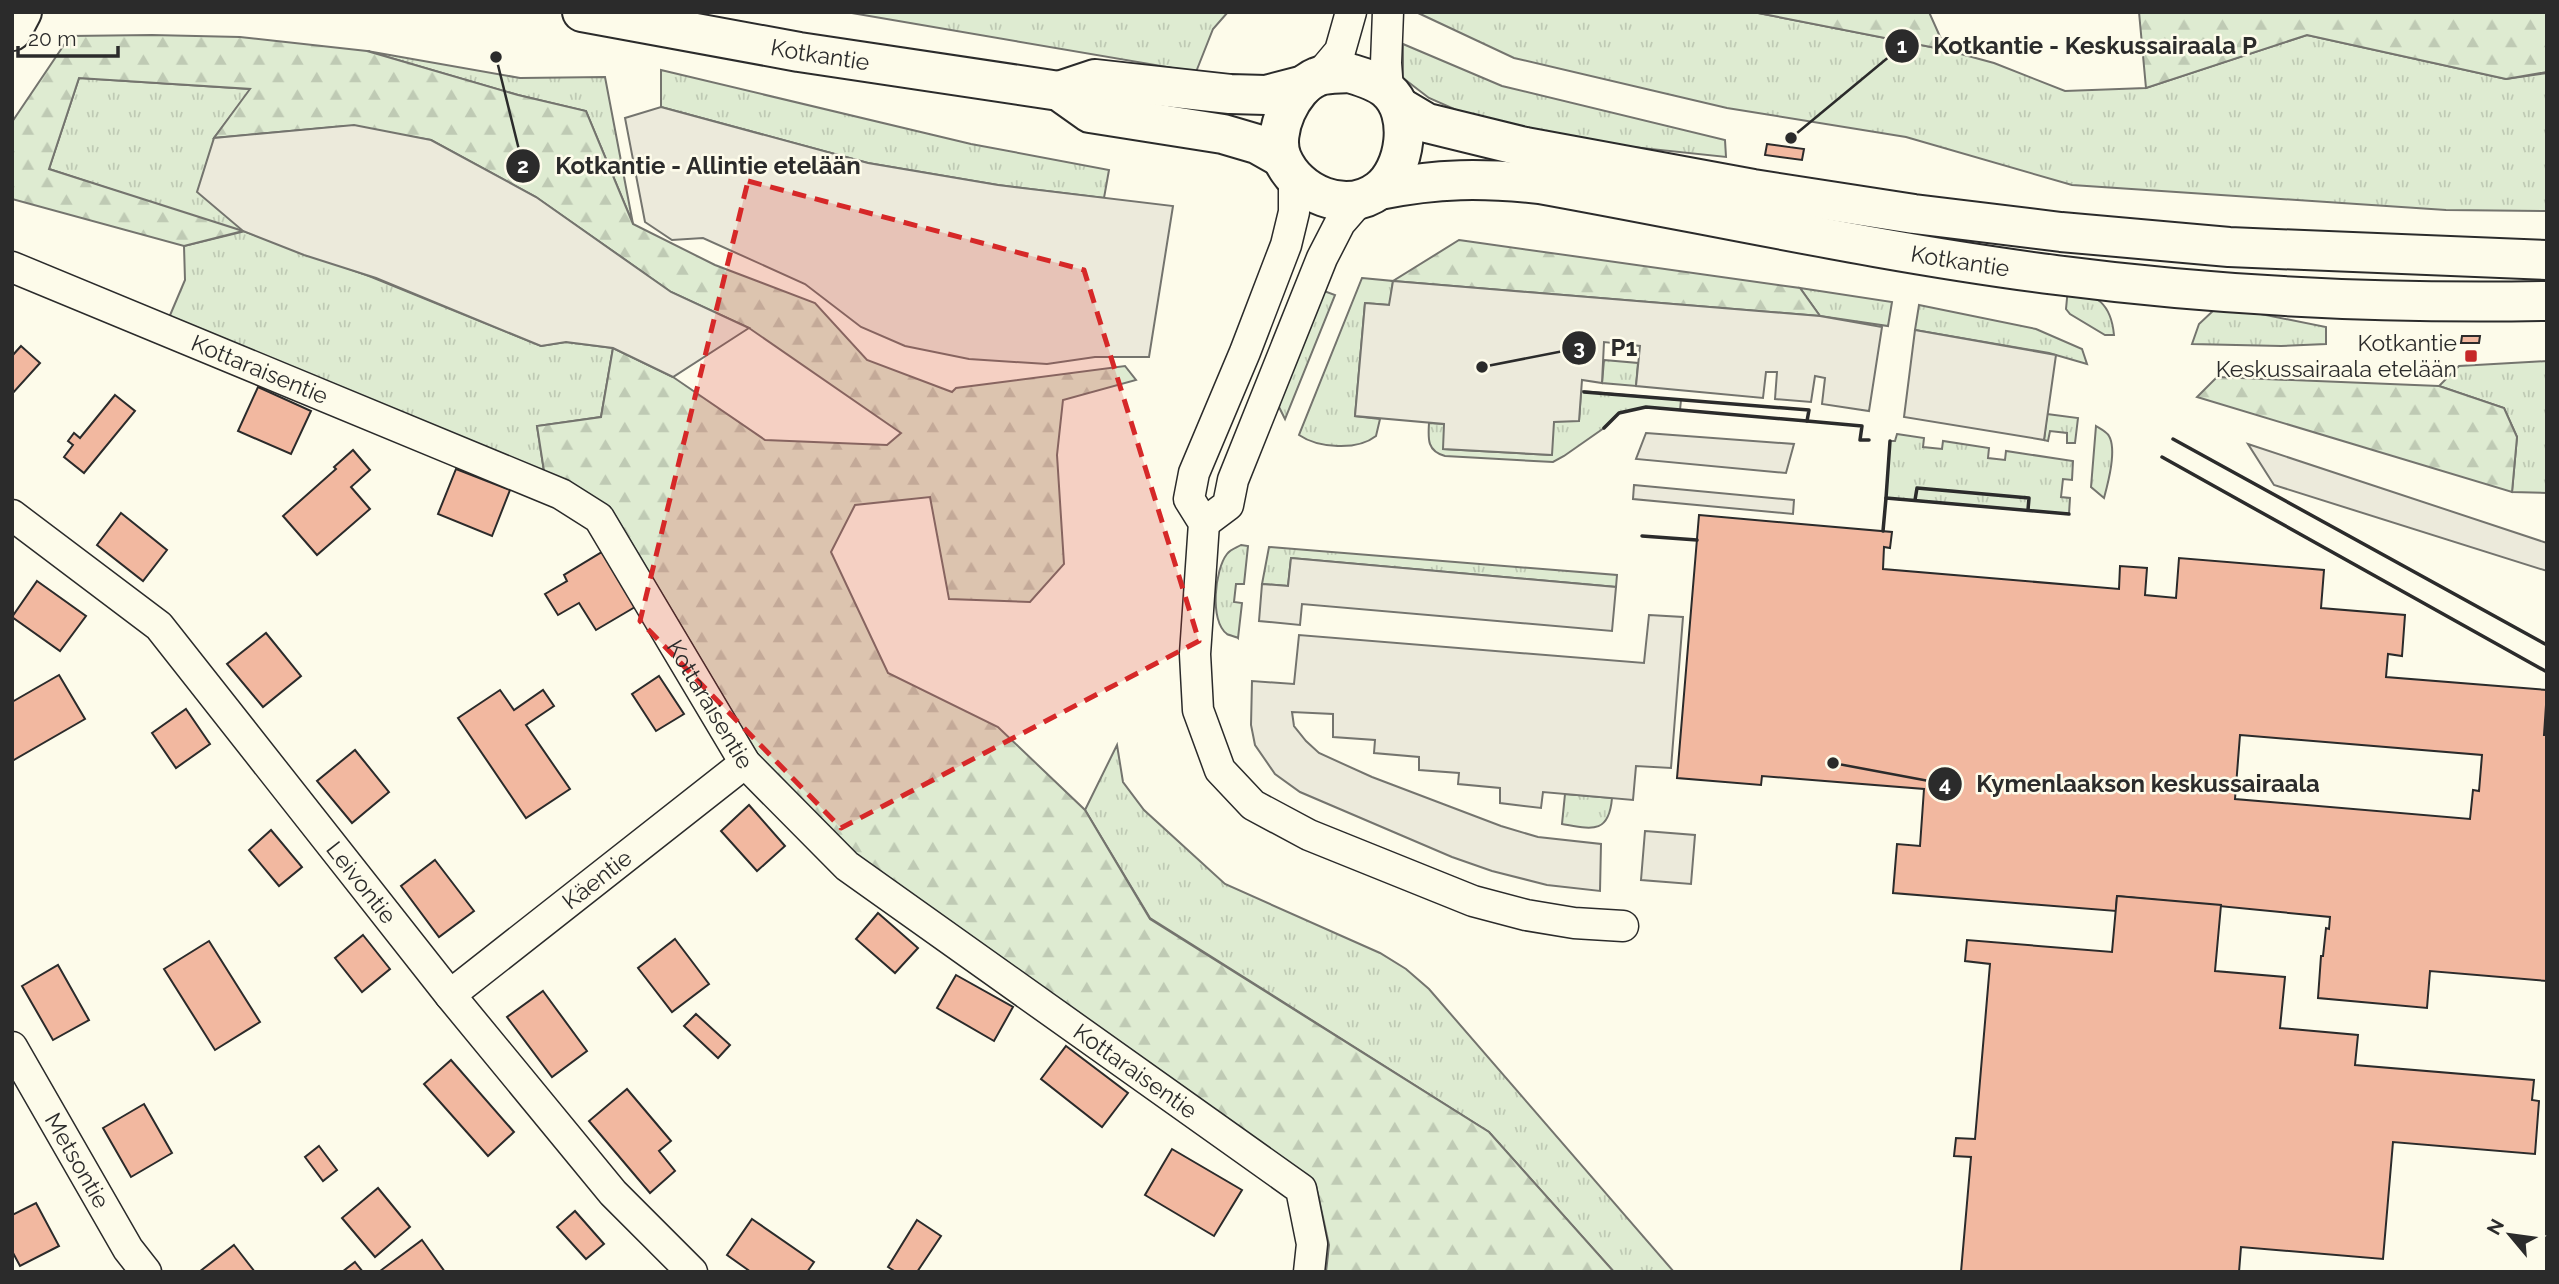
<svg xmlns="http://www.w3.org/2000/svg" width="2559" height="1284" viewBox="0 0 2559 1284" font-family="Raleway,sans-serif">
<defs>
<pattern id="grass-tufts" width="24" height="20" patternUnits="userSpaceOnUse" patternTransform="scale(1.75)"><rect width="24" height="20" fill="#deebd1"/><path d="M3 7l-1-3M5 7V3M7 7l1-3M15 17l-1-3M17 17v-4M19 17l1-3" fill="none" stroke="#bfcab4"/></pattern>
<pattern id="forest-firs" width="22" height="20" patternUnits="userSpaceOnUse" patternTransform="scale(1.75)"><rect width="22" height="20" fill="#deebd1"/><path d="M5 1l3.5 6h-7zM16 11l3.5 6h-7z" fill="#bfcab4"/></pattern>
</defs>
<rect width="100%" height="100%" fill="#fdfbea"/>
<g fill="url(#grass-tufts)" stroke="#74746e" stroke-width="2">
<polygon points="846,12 1228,12 1213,29 1196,72"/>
<polygon points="1416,12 1753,12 1946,50 1994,63 2065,91 2146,88 2307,35 2506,79 2547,73 2547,211 2446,210 2072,185 1906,137 1727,108 1514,58"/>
<polygon points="1403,44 1502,86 1725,140 1726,157 1585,142 1488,124 1429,98 1403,78"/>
<polygon points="367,51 520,78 605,77 633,224 586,111 518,95"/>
<polygon points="661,70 971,144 1109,170 1104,198 998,185 868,163 661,107"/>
<polygon points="79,78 251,89 214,138 243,231 369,276 541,346 566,342 613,348 601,417 537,426 544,471 168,320 185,280 184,246 241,232 49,169"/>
<path d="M1362,278L1393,281L1390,305L1365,303L1355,416L1380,419L1376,436C1357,451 1318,448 1299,435Z"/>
<polygon points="1800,288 1892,302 1888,326 1820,316"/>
<path d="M2068,288C2097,295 2111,303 2114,335H2105L2070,314L2066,309Z"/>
<polygon points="1324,291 1335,295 1285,419 1279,407 1281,395"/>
<polygon points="1919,305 2036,329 2082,349 2087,364 2049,353 1915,330"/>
<polygon points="2215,309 2236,309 2326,327 2326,344 2281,346 2192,344 2199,324"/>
<polygon points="1604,360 1638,363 1636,386 1602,383"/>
<polygon points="2547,361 2547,493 2512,492 2517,437 2504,408 2439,386 2459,366"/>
<path d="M1581,391L1681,400L1680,410L1646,407L1619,413L1604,428L1564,456L1553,462L1445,456C1427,451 1428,439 1429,423L1444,424V449L1551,455L1553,421H1579Z"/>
<polygon points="2047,414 2078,418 2075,443 2067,443 2067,433 2050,431 2048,441 2044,440"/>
<path d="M2096,426C2101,429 2107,432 2109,436C2117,450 2108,483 2104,498L2091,487Z"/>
<polygon points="1897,434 1924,438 1923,447 1942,449 1943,441 1989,448 1988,458 2005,460 2006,451 2073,461 2072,480 2063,479 2061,497 2070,498 2069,514 1886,498 1890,441 1895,441"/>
<path d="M1241,545L1248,546L1244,584H1236L1234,602L1242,603L1238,638C1237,637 1228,635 1227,634C1209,621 1215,569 1227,554C1231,549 1236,548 1241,545Z"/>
<polygon points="1269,547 1617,575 1616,587 1291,558 1288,586 1262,584"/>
<polygon points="1117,745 1123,782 1144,810 1225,884 1380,953 1406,969 1429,989 1674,1272 1614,1272 1489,1132 1150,918 1085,810"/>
<path d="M1565,794L1612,798C1609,835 1591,829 1562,824Z"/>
</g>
<g fill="url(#forest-firs)" stroke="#74746e" stroke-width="2">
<polygon points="1753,12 1929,12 1946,50"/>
<polygon points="2139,12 2547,12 2547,72 2506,79 2307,35 2146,88"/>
<polygon points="152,35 240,37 367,51 518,95 586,111 633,224 715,265 815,303 867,360 952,392 956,388 1125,366 1136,380 1063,400 1057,455 1064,564 1030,602 949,599 930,497 855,505 831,552 888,673 998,727 1085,810 1150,919 1489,1132 1614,1272 1326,1272 1329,1245 1316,1185 860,860 758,755 610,507 544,471 537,426 601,417 613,348 673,377 765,440 887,445 901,433 749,328 671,292 536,197 431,140 346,126 214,138 250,89 79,78 49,169 243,231 184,246 12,199 12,122 70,36"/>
<polygon points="1459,240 1800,288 1820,316 1393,281"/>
<polygon points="2217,377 2439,386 2504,408 2517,437 2512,492 2197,397"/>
</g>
<g fill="#eceadb" stroke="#74746e" stroke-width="2">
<polygon points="661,107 868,163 998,185 1173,206 1149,357 1095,357 1047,364 969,359 905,346 861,327 805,284 703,238 672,240 645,222 625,118"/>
<polygon points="354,125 431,140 536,197 671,292 749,328 673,377 613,348 566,342 541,346 376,278 304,255 243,231 197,192 214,138"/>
<polygon points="1393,281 1820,316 1882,327 1869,411 1822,404 1825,378 1815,376 1811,402 1775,399 1777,372 1766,372 1763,398 1636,386 1640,346 1604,342 1602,383 1582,380 1579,421 1554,422 1552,455 1443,449 1444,424 1355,416 1365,303 1389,305"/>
<polygon points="1915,330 2056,355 2044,440 1904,417"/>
<polygon points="1646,433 1794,444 1786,473 1636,459"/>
<polygon points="2248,444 2547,543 2547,571 2274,485"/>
<polygon points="1634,485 1794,500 1793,514 1633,499"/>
<polygon points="1291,558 1616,587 1612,631 1302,604 1300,625 1259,621 1262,584 1288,586"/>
<polygon points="1649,615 1683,617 1671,768 1636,766 1633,800 1543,792 1541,808 1500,803 1500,788 1458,784 1459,773 1419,770 1419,757 1374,753 1375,740 1333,737 1333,714 1292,712 1294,726 1306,741 1319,753 1372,777 1501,826 1538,837 1601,844 1600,891 1547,885 1492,871 1452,857 1300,792 1275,774 1255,745 1251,725 1252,681 1294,684 1299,635 1644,663"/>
<polygon points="1645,831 1695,835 1691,884 1641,880"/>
</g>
<g fill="#f2b8a0" stroke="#2b2b2b" stroke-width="2" fill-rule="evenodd">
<polygon points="1767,144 1804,149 1802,160 1765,155"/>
<polygon points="2462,336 2480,336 2479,343 2461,343"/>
<polygon points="21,346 40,363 12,394 12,356"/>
<polygon points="258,387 311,411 291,454 238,431"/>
<polygon points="115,395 135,411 84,473 64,457 73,445 68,441 74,433 80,438"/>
<polygon points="353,450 370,470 351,487 370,509 317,555 283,516 336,469 334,467"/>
<polygon points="456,469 510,490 492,536 438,514"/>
<polygon points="121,513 167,550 143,581 97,545"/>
<path d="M1699,515L1892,532L1890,548L1884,547L1883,569L2119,589L2120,566L2147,568L2145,595L2176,598L2179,558L2324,570L2321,608L2405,615L2402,656L2388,654L2386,677L2547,690L2544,735H2547V981L2430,971L2427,1008L2318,998L2321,956H2323L2326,928L2329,929L2330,917L2117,896L2116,911L1893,893L1897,844L1920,846L1924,789L1762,776L1761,785L1677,778ZM2240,735L2482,755L2479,791L2473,790L2470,819L2235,799Z"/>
<polygon points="602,552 635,607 596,630 579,603 558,615 545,594 567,581 564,575"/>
<polygon points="37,581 86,616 60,651 12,617"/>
<polygon points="266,633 301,676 263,707 227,664"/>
<polygon points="59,675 85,719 12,761 12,702"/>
<polygon points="659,676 684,714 656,731 632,694"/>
<polygon points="500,690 514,710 543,690 554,706 526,725 570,789 526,818 458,718"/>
<polygon points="186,709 210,744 176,768 152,733"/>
<polygon points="355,750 389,792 352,823 317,781"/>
<polygon points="749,805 785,846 757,871 721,831"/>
<polygon points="271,830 302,867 279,886 249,850"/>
<polygon points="435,860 474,911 439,937 401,886"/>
<polygon points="2117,896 2221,905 2215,971 2285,977 2280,1028 2358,1035 2355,1065 2534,1080 2532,1100 2539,1101 2535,1154 2393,1142 2383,1259 2241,1247 2239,1272 1961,1272 1971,1157 1954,1156 1956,1138 1975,1139 1990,964 1965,961 1967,940 2112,952"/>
<polygon points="878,913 918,948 895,973 856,939"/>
<polygon points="363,935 390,969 362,992 335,958"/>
<polygon points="675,939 709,984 672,1012 638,968"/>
<polygon points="209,941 260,1022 215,1050 164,969"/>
<polygon points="58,965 89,1020 53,1040 22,986"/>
<polygon points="956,975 1013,1007 994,1041 937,1008"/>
<polygon points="543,991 587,1051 552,1077 507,1017"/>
<polygon points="696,1014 730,1045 718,1058 684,1026"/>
<polygon points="1066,1046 1128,1093 1102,1127 1041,1079"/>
<polygon points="451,1060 514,1132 488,1156 424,1084"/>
<polygon points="627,1089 671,1141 659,1151 675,1171 650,1193 589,1121"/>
<polygon points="144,1104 172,1153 131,1177 103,1128"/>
<polygon points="319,1146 337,1170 323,1181 305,1157"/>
<polygon points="1172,1149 1242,1190 1214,1236 1145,1195"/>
<polygon points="378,1188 410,1227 375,1257 342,1218"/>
<polygon points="36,1203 59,1246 20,1266 12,1251 12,1215"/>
<polygon points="575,1211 604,1244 586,1259 557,1227"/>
<polygon points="752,1219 814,1262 807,1272 751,1272 727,1255"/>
<polygon points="917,1220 941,1236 917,1272 896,1272 888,1267"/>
<polygon points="422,1240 445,1272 381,1272 380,1271"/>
<polygon points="234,1245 255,1272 199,1272"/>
<polygon points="355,1262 363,1272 342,1272"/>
</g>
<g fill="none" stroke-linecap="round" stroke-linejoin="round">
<defs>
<g id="minor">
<polyline points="1388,12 1386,63 1388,90"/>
<polyline points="1319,76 1340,51 1351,12"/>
<polyline points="1294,178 1294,212 1286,245 1245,352 1194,473 1189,499 1204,523 1195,654 1198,710 1220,770 1253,805 1309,835 1473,901 1526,915 1574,923 1623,926"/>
<path id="s1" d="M12,267L561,494L599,518L745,763L847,866L1301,1189L1312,1244L1309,1272"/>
<path id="s2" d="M12,515L159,626L450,995L613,1193L692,1272"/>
<polyline points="1204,523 1228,505 1233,480 1322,258 1340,223 1360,200"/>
<path id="s3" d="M450,995L745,763"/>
<path id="s4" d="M12,1047L128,1249L146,1272"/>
</g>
<g id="tertiary">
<path id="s5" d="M582,12L799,52L1059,91L1090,113L1223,134L1257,144L1280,157"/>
<polyline points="12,31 22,12"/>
<path d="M1349,73C1362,77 1377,81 1387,90C1414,113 1406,170 1379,190C1346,215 1297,194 1282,158C1271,133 1292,87 1317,77C1326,73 1339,74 1349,73Z"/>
<polyline points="1059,91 1095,79 1230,94 1266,95 1304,85"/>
<polyline points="1400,107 1427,123 1525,147 1753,189 1914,214 2061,232 2229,247 2547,260"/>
<path id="s6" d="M1380,190C1438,178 1483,178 1540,184C1712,215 1883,253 2056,275C2219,296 2383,304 2547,301"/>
</g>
</defs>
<use href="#minor" stroke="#2b2b2b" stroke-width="33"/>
<use href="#tertiary" stroke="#2b2b2b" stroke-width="42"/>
<use href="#minor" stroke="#fdfbea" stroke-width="30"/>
<use href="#tertiary" stroke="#fdfbea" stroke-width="38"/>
<g stroke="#2b2b2b" stroke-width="3.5">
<polyline points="1584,392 1809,410 1807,421 1862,426 1860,440 1869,440"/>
<polyline points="1604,428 1619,413 1646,407 1807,421"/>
<polyline points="2173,439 2547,645"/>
<polyline points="2162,457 2547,672"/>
<polyline points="1886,498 1890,441"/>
<polyline points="1915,500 1917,488 2029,498 2028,510"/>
<polyline points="1883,531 1886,498 2069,514"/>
<polyline points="1642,536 1697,540"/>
</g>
</g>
<path fill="#d62828" fill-opacity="0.2" stroke="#d62828" stroke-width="5" stroke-dasharray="14 9" stroke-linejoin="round" d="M748,181L1084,270L1199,641L841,828L640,621Z"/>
<rect fill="#c62828" stroke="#fdfbea" stroke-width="2.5" x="2464" y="349" width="14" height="14" rx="3.5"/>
<g text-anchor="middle" stroke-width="5" stroke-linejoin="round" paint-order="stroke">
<g font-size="23" fill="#2b2b2b" stroke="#fdfbea">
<text dy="8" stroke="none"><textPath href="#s5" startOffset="242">Kotkantie</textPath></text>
<text dy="8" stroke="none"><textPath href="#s6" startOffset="588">Kotkantie</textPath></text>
<text dy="8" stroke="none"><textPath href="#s1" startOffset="268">Kottaraisentie</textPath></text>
<text dy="8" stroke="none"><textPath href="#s1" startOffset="856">Kottaraisentie</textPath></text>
<text dy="8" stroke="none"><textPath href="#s3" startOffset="187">Käentie</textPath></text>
<text dy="8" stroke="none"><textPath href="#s2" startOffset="511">Leivontie</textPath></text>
<text dy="8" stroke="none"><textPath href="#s1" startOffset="1423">Kottaraisentie</textPath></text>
<text dy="8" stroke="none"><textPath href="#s4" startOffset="131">Metsontie</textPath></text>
</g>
<g font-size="23" fill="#2b2b2b" stroke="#fdfbea" text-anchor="end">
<text x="2457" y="351">Kotkantie<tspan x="2457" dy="26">Keskussairaala etelään</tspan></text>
</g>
</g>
<path fill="none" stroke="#2b2b2b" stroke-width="2.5" d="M1791 138L1902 46M496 57L523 166M1482 367L1579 348M1833 763L1945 784"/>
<g fill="#2b2b2b" stroke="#fdfbea" stroke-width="2.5">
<circle cx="1791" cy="138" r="7"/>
<circle cx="496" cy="57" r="7"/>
<circle cx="1482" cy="367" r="7"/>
<circle cx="1833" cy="763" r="7"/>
<circle cx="1902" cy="46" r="18"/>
<circle cx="523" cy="166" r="18"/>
<circle cx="1579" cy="348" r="18"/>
<circle cx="1945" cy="784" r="18"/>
</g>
<g font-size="21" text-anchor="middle" font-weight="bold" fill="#fff">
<text x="1902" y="53">1</text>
<text x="523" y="173">2</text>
<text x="1579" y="355">3</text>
<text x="1945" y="791">4</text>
</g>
<g font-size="24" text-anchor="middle" font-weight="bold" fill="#2b2b2b" stroke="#fdfbea" stroke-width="5" stroke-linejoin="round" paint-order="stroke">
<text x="2095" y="54">Kotkantie - Keskussairaala P</text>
<text x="708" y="174">Kotkantie - Allintie etelään</text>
<text x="1624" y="356">P1</text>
<text x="2148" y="792">Kymenlaakson keskussairaala</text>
</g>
<rect width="2559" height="1284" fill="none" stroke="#2b2b2b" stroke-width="28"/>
<g transform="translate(2510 1235) rotate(299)" stroke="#fdfbea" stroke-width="5" paint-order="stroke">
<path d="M0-5L12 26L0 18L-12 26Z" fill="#2b2b2b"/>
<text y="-10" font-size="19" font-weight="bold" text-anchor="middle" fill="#2b2b2b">N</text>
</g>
<path d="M18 46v10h100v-10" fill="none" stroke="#2b2b2b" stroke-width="3.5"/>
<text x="28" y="46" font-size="21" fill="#2b2b2b" stroke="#fdfbea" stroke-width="5" paint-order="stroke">20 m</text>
</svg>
